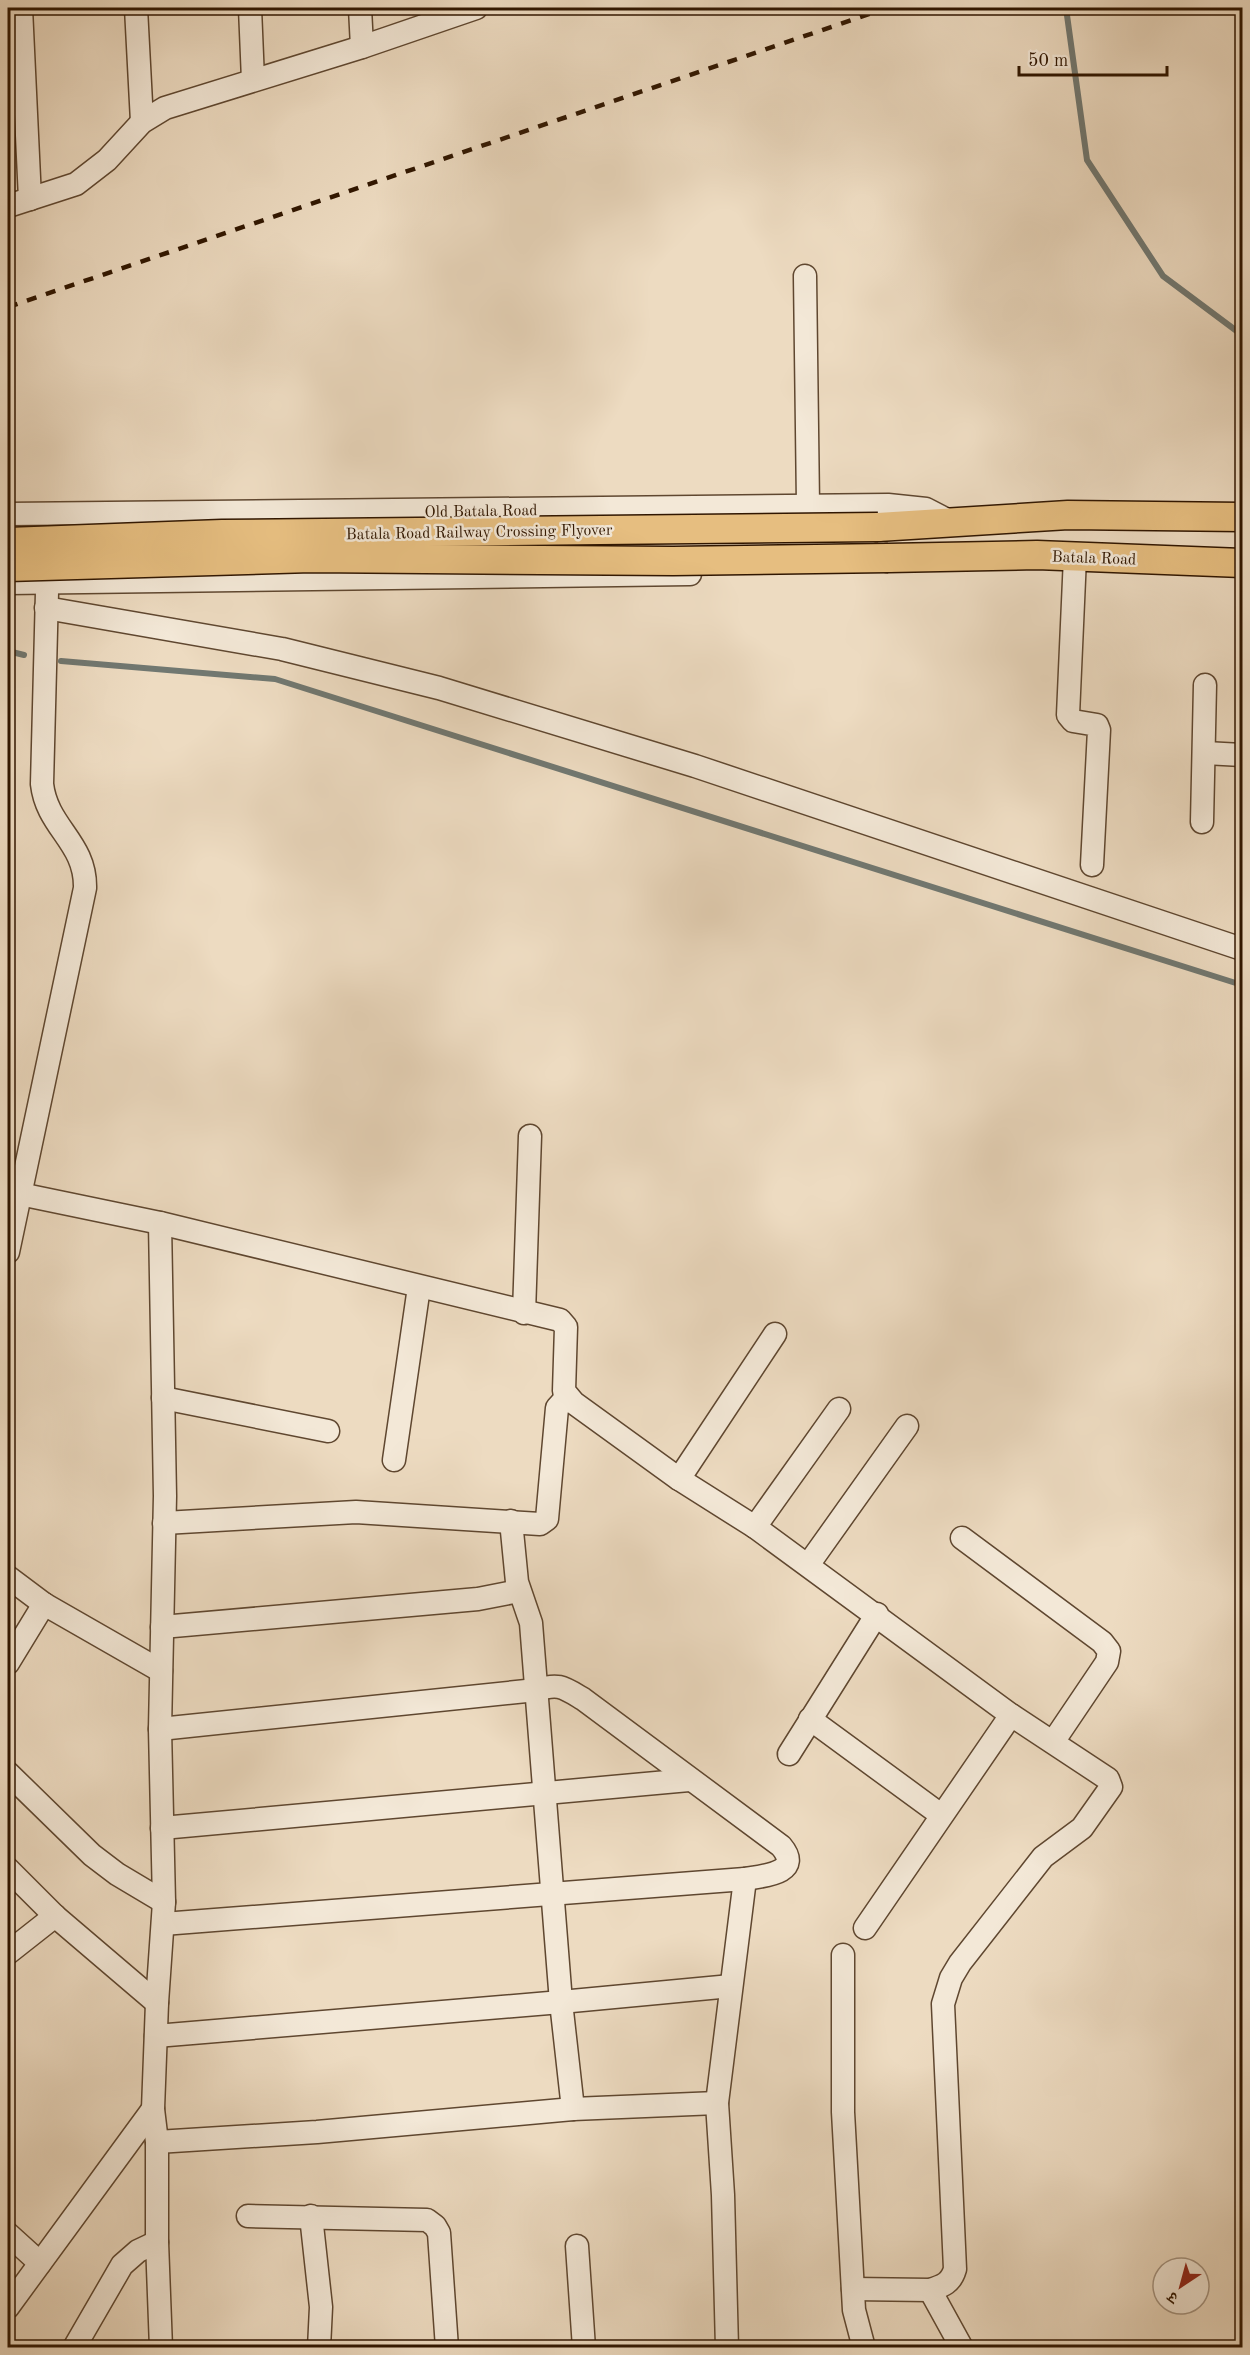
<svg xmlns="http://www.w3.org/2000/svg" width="1250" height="2355" viewBox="0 0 1250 2355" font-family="'Old Standard TT','Noto Serif Devanagari',serif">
<rect width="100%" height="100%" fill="#eddbc1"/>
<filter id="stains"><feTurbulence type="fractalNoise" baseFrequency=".00333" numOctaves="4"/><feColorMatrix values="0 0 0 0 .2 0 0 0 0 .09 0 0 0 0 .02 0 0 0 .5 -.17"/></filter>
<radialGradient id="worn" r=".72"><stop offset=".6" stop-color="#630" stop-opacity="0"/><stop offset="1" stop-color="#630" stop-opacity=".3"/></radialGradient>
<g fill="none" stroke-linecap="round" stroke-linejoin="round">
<g stroke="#717871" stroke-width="6">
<polyline points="1066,8 1087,160 1163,276 1242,335"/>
<polyline points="8,651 24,655"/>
<polyline points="61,661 275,679 1242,985"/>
</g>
<defs>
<g id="minor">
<polyline points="21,8 30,199"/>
<polyline points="136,8 142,122"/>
<polyline points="250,8 253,80"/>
<polyline points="360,8 362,47"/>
<polyline points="8,206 76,184 107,160 142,122 165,108 362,47 476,8"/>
<polyline points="805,276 808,505"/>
<polyline points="8,514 888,505 926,509 951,522"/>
<polyline points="1075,557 1068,715 1073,721 1097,725 1099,730 1092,865"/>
<polyline points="8,583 690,574"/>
<polyline points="46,608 282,649 439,688 695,766 1242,949"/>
<polyline points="1205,753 1242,755"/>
<polyline points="1202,822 1205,685"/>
<path d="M20,1194L160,1223L560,1320L566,1327L564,1391L574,1403L679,1479L755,1527L1011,1715L1108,1779L1111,1787L1082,1828L1043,1857L960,1963L951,1978L943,2004L955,2269C951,2283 943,2286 930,2290L853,2289"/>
<polyline points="160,1223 165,1496 160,1729 164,1902 157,2003 153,2109 157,2142 157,2242 161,2348"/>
<path d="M8,1252L85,888C86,842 47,828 42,784L47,592"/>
<polyline points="524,1313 530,1136"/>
<polyline points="163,1398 328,1431"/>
<polyline points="394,1460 419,1287"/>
<polyline points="679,1479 775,1334"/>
<polyline points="511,1521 517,1582 531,1623 561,2002 573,2109"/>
<polyline points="164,1523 356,1512 540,1524 547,1519 557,1408 567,1397"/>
<polyline points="755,1527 839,1409"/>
<polyline points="962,1538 1102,1642 1109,1651 1107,1662 1053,1742"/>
<polyline points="808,1565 907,1426"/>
<polyline points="8,1577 44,1604 161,1671"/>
<polyline points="162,1627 478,1599 519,1591"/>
<polyline points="8,1663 44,1604"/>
<polyline points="810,1719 941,1815"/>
<path d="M160,1729L536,1690C559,1683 563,1687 583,1699L781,1846C804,1873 763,1876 745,1879L163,1924"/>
<polyline points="789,1754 877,1614"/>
<polyline points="8,1773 92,1855 117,1874 164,1902"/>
<polyline points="162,1828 689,1780"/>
<polyline points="8,1869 55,1916 157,2003"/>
<polyline points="865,1928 1011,1715"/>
<polyline points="8,1953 55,1916"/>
<polyline points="843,1955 843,2112 854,2310 864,2348"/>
<polyline points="156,2036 561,2002 731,1986"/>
<polyline points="157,2142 317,2132 573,2109 717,2103"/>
<polyline points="248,2216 427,2220 435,2226 439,2233 447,2348"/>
<polyline points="311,2216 321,2307 319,2348"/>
<polyline points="8,2234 40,2263"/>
<polyline points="577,2246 584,2348"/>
<polyline points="930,2290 962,2348"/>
<polyline points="8,2307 153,2109"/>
<polyline points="74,2348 122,2265 138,2251 157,2242"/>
<polyline points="727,2348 723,2195 717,2103 745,1879"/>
</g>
<g id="major">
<polyline points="878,527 1068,515 1242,517"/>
<polyline points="888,558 1037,555 1242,563"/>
</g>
</defs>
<use href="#minor" stroke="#5f4730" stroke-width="25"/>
<use href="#major" stroke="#301600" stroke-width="31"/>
<use href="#minor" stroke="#f3e8d7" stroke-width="22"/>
<use href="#major" stroke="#e6be80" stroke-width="28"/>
<polyline stroke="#301600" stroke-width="4.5" stroke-dasharray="10 10" stroke-linecap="butt" points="8,307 887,8"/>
<defs>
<g id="major-bridge">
<polyline points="8,542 222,534 878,527"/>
<polyline points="8,567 311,558 673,561 888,558"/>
</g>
</defs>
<use href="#major-bridge" stroke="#301600" stroke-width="31" stroke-linecap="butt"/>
<use href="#major-bridge" stroke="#e6be80" stroke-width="28"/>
</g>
<g text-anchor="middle" stroke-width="5" stroke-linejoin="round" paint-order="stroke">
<g font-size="16" fill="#301600" stroke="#f3e8d7">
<text transform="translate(481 510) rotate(-1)" y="6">Old Batala Road</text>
<text transform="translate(479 531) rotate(-1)" y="6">Batala Road Railway Crossing Flyover</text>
<text transform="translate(1094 557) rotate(2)" y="6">Batala Road</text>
</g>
</g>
<rect width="1250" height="2355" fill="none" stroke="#eddbc1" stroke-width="30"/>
<rect x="9" y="9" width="1232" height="2337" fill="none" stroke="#301600" stroke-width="3"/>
<rect x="15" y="15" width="1220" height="2325" fill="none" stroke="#301600" stroke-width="1.5"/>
<g transform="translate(1181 2286) rotate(216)"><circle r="28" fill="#f3e8d7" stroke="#a59481" stroke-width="1.5"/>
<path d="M0-4.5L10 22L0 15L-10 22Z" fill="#8f2418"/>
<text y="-9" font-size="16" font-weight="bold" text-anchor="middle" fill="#301600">उ</text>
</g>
<path d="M1019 66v9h148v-9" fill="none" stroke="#301600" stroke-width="3"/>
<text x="1028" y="66" font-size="18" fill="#301600" stroke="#f3e8d7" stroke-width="4.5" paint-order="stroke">50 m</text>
<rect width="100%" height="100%" filter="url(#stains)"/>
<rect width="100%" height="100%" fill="url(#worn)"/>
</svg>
